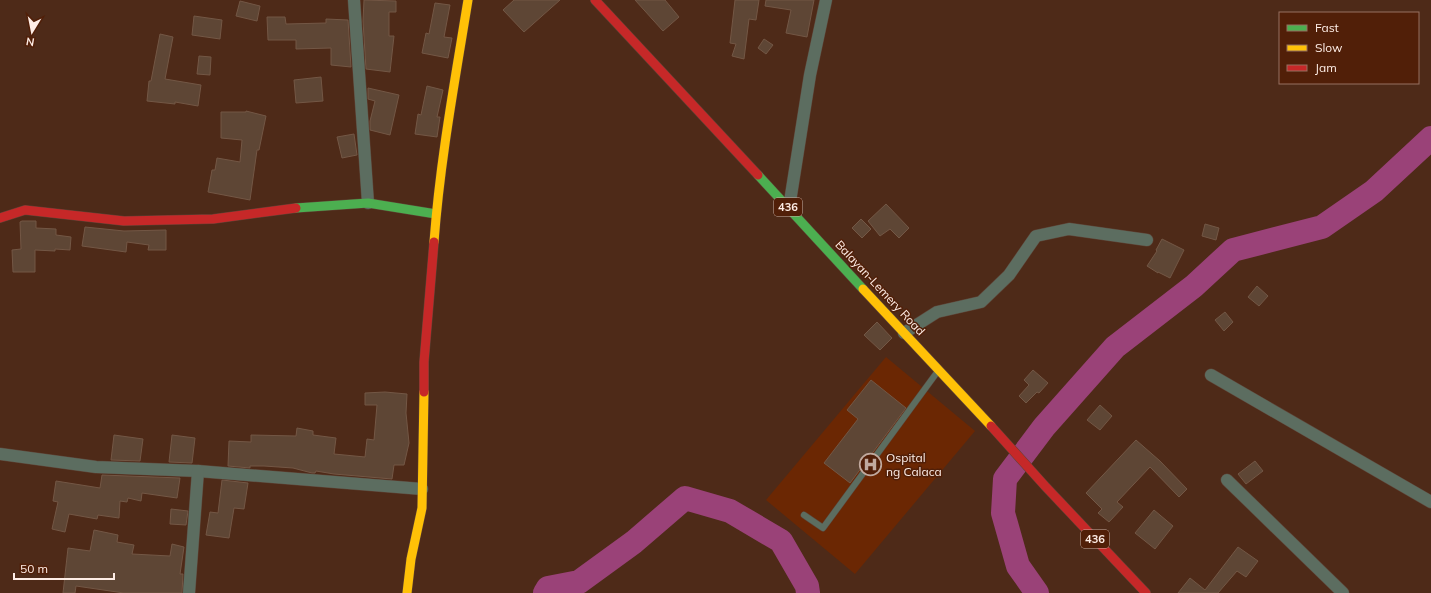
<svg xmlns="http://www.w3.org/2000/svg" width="1431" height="593" viewBox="0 0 1431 593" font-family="Mulish,sans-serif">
<rect width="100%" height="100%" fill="#4e2a18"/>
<polygon fill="#6b2703" points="886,357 975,431 855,574 766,500"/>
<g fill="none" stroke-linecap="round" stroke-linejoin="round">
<g stroke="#9a4278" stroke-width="24">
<polyline points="545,593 548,588 579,582 634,542 685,498 730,511 781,541 807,586 808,593"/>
<polyline points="1037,593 1018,566 1003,513 1005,479 1044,427 1115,347 1194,286 1233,250 1322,227 1374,191 1431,138"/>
</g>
</g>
<g fill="#5e4635" stroke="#735745">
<polygon points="364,0 396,1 396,12 389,12 389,36 394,36 390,72 366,69 363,21"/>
<polygon points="514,0 560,0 524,32 503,10"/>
<polygon points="635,0 665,0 679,17 663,31"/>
<polygon points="735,0 759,0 756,20 749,19 744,59 732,56 736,44 730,43"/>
<polygon points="766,0 814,0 807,37 786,33 791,10 765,6"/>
<polygon points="240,1 260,6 257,21 236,16"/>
<polygon points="435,3 450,5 444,37 452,38 448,58 422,53 426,33 429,34"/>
<polygon points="194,16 222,20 220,39 192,35"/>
<polygon points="267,17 285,17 286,24 326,23 326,19 348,20 351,67 331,65 331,48 296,49 296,40 268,40"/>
<polygon points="160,34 173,37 165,79 201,85 198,106 175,102 175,104 147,101 149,81 151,81"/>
<polygon points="764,39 773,45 766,54 758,48"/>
<polygon points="199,56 211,57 210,75 197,74"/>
<polygon points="321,77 323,101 296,103 294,80"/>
<polygon points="427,86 443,90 437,117 440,117 437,137 415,134 418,114 421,115"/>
<polygon points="368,88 399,95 390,135 370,130 370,121 375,101 368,99"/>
<polygon points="246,111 266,116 259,150 257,150 250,200 208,192 212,170 215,170 217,158 240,162 242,140 221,138 221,112 246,112"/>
<polygon points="354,134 357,155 342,158 337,137"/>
<polygon points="886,204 909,228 899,238 890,229 880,236 868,221"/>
<polygon points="861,219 871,229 862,238 852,228"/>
<polygon points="22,221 36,221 36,228 56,229 56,235 71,237 70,250 55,249 55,251 35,250 35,272 13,272 12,250 21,249 20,222"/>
<polygon points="1205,224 1219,228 1216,240 1202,236"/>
<polygon points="85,227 124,231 166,230 166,250 148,250 149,245 127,242 126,252 82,246"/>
<polygon points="1162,239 1184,250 1170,278 1158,272 1158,273 1147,266 1157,251 1156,250"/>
<polygon points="1257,286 1268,296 1259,306 1248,297"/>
<polygon points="1225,312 1233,322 1224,331 1215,320"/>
<polygon points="877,322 892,338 880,350 864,335"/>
<polygon points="1033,370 1048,383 1039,393 1037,392 1026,403 1019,396 1029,385 1024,380"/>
<polygon points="871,380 906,408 850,483 824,463 858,419 847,410"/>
<polygon points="385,392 407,394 406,413 409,443 404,465 394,465 392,479 334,474 316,471 315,473 312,473 293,468 264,466 250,466 250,468 228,466 229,441 251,442 251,435 296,436 297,428 313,431 313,435 336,438 334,454 365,457 367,439 374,440 377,405 365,405 365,393"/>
<polygon points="1100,405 1112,416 1100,430 1087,420"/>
<polygon points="114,435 143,439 140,461 111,460"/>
<polygon points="172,435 195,438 192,463 169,462"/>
<polygon points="1136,440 1160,461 1187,489 1179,497 1150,467 1117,502 1123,507 1109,522 1098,513 1102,509 1086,493"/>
<polygon points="1255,461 1263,471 1246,484 1238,474"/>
<polygon points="102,475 180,478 177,498 142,493 141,501 128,498 127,502 120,501 119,518 98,515 97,519 69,514 65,532 52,529 58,502 53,501 56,481 100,488"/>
<polygon points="222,480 248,483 244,509 234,508 229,538 206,535 210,512 218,513"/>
<polygon points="171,509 188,511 186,525 170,524"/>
<polygon points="1154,510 1173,526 1155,549 1135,533"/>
<polygon points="94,530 118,535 117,542 134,545 132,554 170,556 172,544 184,547 180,574 183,574 182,593 124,593 76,586 75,593 63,593 68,548 90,551"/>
<polygon points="1238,547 1258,561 1246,577 1237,571 1218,593 1178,593 1190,578 1205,590"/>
</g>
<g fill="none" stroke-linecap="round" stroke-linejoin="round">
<defs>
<polyline id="lane" points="804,515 823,528 938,371"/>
<g id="street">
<polyline points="354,0 368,203"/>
<polyline points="789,208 810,75 826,0"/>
<polyline points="904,333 937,312 981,302 1009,275 1036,236 1069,229 1147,240"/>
<polyline points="1211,375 1431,502"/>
<polyline points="0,454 96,467 198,471 422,489"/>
<polyline points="1227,480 1343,593"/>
<polyline points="189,593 198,471"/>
</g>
<g id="fast">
<polyline points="758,175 863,289"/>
<polyline points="296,208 368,203 436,214"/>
</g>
<g id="slow">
<path d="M434,242C440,161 455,80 468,0"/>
<polyline points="863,289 991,426"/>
<polyline points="407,593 411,559 422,508 424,392"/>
</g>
<g id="jam">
<polyline points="595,0 758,175"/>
<polyline points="0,218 25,210 124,221 213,219 296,208"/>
<polyline points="424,392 424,362 434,242"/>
<polyline points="991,426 1045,486 1146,593"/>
</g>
</defs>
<use href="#lane" stroke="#5e4336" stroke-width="7"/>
<use href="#street" stroke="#5e4336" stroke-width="13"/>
<use href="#fast" stroke="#5e4336" stroke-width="10"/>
<use href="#slow" stroke="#5e4336" stroke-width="10"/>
<use href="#jam" stroke="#5e4336" stroke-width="10"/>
<use href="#lane" stroke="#5c6d60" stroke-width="6"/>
<use href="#street" stroke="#5c6d60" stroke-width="12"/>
<use href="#fast" stroke="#4caf50" stroke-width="9"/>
<use href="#slow" stroke="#ffc107" stroke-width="9"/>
<use href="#jam" stroke="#c62828" stroke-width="9"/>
</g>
<defs>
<symbol id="hospital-ring" viewBox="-11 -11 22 22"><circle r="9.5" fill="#511f08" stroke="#c0a99e" stroke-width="1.5"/><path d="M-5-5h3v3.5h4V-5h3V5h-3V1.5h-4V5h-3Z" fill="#c0a99e"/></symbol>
</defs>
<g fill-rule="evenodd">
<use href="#hospital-ring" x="858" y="452" width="25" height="25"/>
</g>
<g text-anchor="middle" stroke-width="3" stroke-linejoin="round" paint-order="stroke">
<g fill="#511f08" stroke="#caafa3" stroke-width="1">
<rect x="774" y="198" width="28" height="18" rx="3"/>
<rect x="1081" y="530" width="28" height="18" rx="3"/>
</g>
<g font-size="11" font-weight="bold" fill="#feede6">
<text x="788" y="211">436</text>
<text x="1095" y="543">436</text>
</g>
<g font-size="12" fill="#feede6" stroke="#511f08">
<text transform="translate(880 288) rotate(47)" y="4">Balayan-Lemery Road</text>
</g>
<g font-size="12" fill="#feede6" stroke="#511f08" text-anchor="start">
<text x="886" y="462">Ospital<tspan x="886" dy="14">ng Calaca</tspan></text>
</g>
</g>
<rect x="1279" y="12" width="140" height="72" fill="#511f08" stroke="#967161"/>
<rect x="1287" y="25" width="20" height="6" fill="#4caf50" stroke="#967161"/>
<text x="1315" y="32" font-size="12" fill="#feede6">Fast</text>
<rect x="1287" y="45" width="20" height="6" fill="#ffc107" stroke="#967161"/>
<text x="1315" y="52" font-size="12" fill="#feede6">Slow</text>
<rect x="1287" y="65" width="20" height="6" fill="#c62828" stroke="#967161"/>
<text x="1315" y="72" font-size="12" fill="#feede6">Jam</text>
<g transform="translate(32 32) rotate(190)" stroke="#511f08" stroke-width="3" paint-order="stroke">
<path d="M0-3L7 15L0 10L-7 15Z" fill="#feede6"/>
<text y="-6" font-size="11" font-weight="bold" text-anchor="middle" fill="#feede6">N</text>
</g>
<path d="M14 573v6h100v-6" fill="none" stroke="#feede6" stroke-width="2"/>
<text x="20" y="573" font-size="12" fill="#feede6" stroke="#511f08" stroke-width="3" paint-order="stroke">50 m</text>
</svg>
